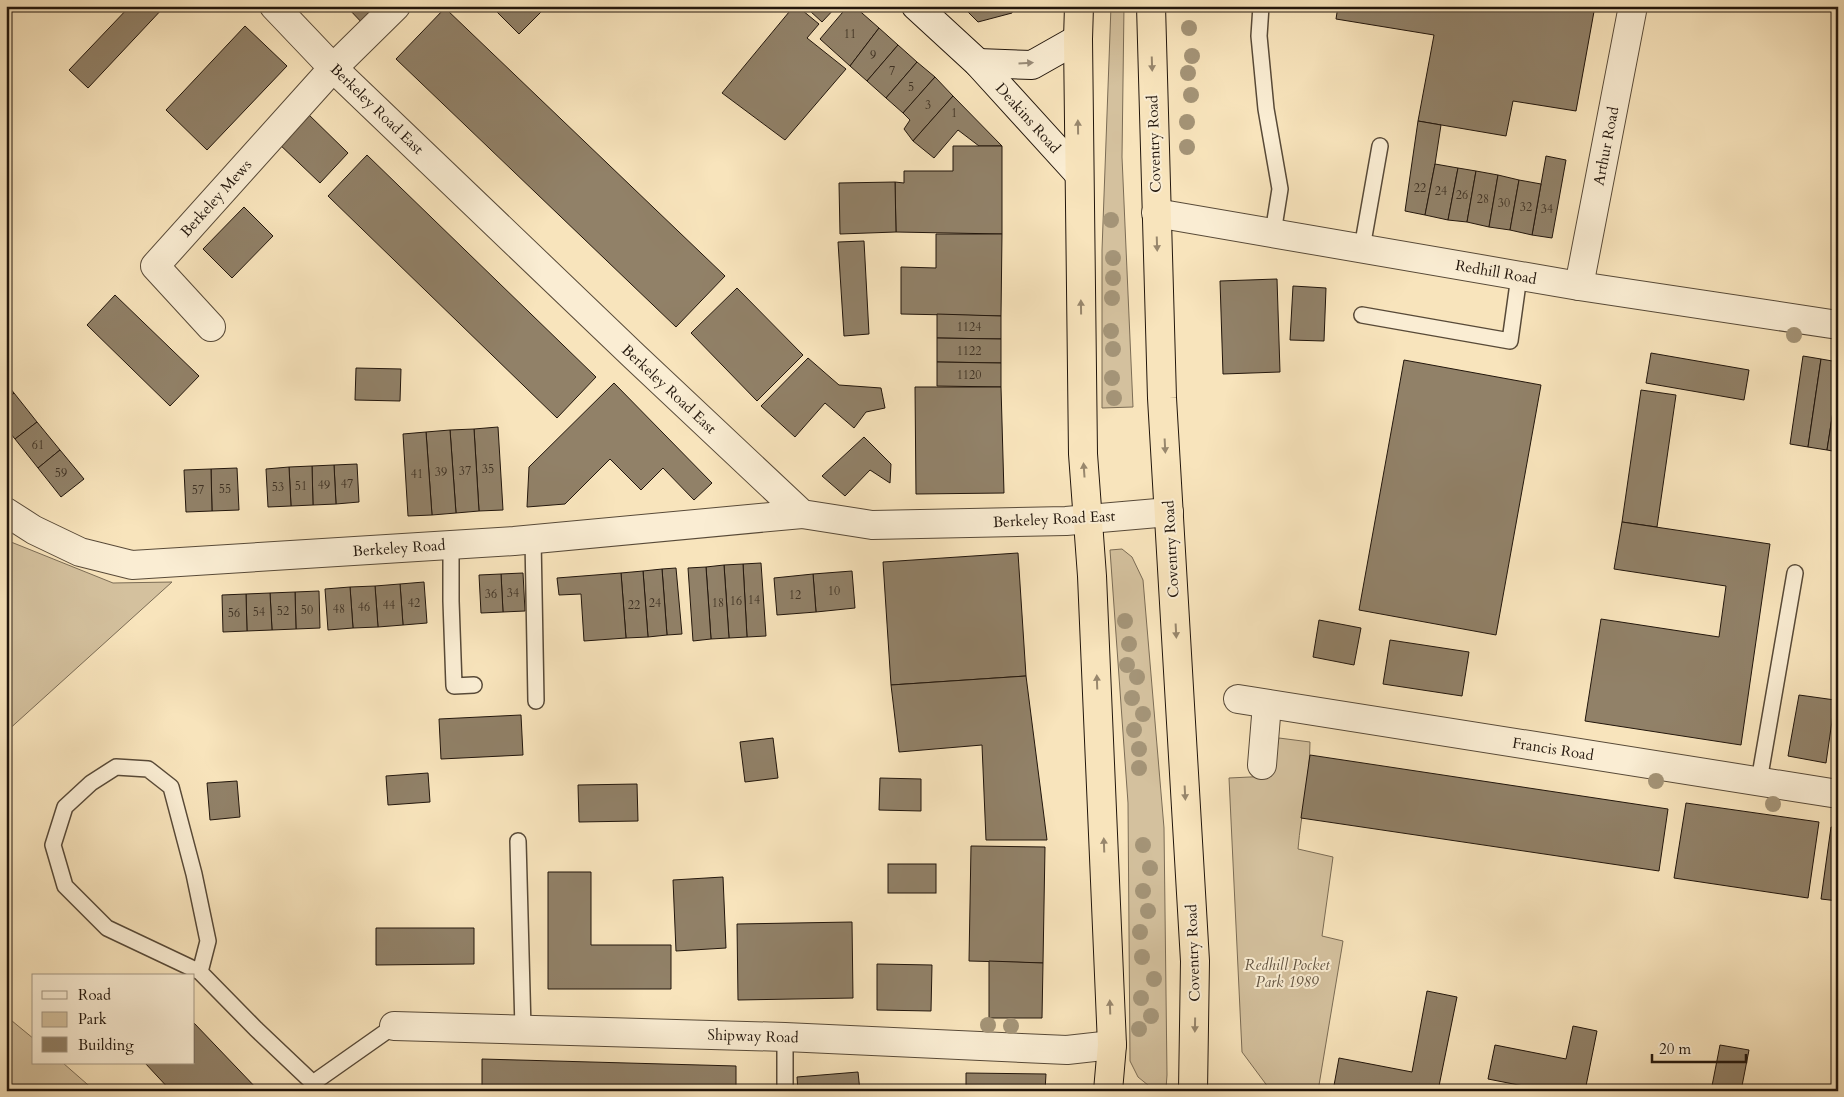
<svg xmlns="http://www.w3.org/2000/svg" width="1844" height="1097" viewBox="0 0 1844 1097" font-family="Cardo,serif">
<rect width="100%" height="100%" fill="#f8e4bc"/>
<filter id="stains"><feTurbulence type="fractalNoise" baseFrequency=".004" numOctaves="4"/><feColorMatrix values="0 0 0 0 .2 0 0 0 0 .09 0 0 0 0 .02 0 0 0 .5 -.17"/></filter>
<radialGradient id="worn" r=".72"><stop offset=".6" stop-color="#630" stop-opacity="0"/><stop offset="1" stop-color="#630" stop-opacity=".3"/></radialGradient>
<g fill="#d4c19e" stroke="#7b6c55">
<polygon points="1111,6 1124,6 1122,157 1133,407 1102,408 1102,250"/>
<polygon points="6,540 113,583 172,582 6,732"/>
<polygon points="1122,549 1132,557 1143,580 1164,828 1167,1075 1166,1089 1154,1090 1138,1077 1130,1061 1128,803 1110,550"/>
<path d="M1279,738L1310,742C1310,777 1301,813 1298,849L1333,857L1322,936L1343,941L1318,1091H1271L1242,1052L1229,778L1271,776Z"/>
<polygon points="6,1016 34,1039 34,1063 63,1063 95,1091 6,1091"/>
</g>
<g fill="#918168" stroke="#22160c">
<polygon points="130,6 165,6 88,88 69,70"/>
<polygon points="346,6 386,6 366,27"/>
<polygon points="491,6 544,6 545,8 519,34"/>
<polygon points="794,6 797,6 819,24 807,38 846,69 785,140 722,93"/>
<polygon points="814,6 837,6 822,22 810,11"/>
<polygon points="848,6 854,6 879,28 850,66 820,39"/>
<polygon points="962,6 1013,6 1012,13 978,22"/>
<polygon points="1338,6 1595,6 1576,111 1513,101 1506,136 1418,121 1434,35 1336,19"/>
<polygon points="445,8 725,276 676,327 396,59"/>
<polygon points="245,26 287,66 207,150 166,110"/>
<polygon points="879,28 898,45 867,81 850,66"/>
<polygon points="898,45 917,62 886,98 867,81"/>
<polygon points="917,62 935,77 903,113 886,98"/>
<polygon points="935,77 953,96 913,141 904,129 910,120 903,113"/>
<polygon points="953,96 1002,146 979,146 958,130 934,158 913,141"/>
<polygon points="306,112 348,153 320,183 277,142"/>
<polygon points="1418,121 1441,125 1435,164 1425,215 1405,211"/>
<polygon points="953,146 1002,146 1002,234 896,232 895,182 904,183 904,171 953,171"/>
<polygon points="367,155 596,377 557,418 328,196"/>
<polygon points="1546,156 1566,160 1552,238 1532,235"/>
<polygon points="1435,164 1458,168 1448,220 1425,215"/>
<polygon points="1458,168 1476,171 1467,222 1448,220"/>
<polygon points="1476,171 1498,175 1489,227 1467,222"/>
<polygon points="1498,175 1519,180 1510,230 1489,227"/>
<polygon points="1519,180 1541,184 1532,235 1510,230"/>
<polygon points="895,182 896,232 840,234 839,183"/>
<polygon points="244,207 273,236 232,278 203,249"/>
<polygon points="936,234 1002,234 1001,316 901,314 901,267 936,268"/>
<polygon points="864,241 869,334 844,336 838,242"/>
<polygon points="1277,279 1280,372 1223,374 1220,281"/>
<polygon points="1293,286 1326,288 1324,341 1290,340"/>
<polygon points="737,288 803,355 757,401 691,333"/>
<polygon points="115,295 199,376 170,406 87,325"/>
<polygon points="937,314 1001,316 1001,339 937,338"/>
<polygon points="937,338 1001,339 1001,363 937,362"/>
<polygon points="1651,353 1749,370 1744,400 1646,383"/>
<polygon points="1803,356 1821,359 1808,447 1790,444"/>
<polygon points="808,358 839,385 881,388 885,408 866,412 854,428 825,403 795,437 761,406"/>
<polygon points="1821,359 1838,362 1838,379 1827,450 1808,447"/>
<polygon points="1404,360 1541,385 1496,635 1359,610"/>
<polygon points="937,362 1001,363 1001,387 937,386"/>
<polygon points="356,368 401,369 400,401 355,400"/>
<polygon points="1838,379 1838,452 1827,450"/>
<polygon points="6,383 14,393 6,400"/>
<polygon points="614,383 712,483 694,500 663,468 641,490 610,459 565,504 527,507 529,467"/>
<polygon points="915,387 1001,387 1004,493 916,494"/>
<polygon points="1641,390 1676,395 1657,527 1622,522"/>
<polygon points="14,393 37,422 15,439 6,428 6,400"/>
<polygon points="37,422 60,450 38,468 15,439"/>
<polygon points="498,427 503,510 479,511 474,429"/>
<polygon points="474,429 479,511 456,513 450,430"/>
<polygon points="450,430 456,513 432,515 426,432"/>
<polygon points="426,432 432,515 408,516 403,434"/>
<polygon points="864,437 891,464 890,483 870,470 845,496 822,476"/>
<polygon points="60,450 84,479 61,497 38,468"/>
<polygon points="357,464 359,502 336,504 334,465"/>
<polygon points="334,465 336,504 313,505 312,466"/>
<polygon points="312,466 313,505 291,506 289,467"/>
<polygon points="289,467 291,506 268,507 266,469"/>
<polygon points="237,468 239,510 212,511 211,469"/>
<polygon points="211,469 212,511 186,512 184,470"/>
<polygon points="1622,522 1770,544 1741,745 1585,721 1601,619 1719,637 1726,586 1614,569"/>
<polygon points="1018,553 1026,676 891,685 883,562"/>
<polygon points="761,563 766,636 747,637 743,564"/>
<polygon points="743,564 747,637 729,638 724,565"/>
<polygon points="724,565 729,638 711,639 706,567"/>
<polygon points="706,567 711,639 693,641 688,568"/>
<polygon points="676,568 682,634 667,635 662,569"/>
<polygon points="662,569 667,635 648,637 643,571"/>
<polygon points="643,571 648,637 626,638 621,573"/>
<polygon points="852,571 855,608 816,612 813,574"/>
<polygon points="523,573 525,611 503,612 501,574"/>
<polygon points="621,573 626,638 584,641 581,594 559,595 557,578"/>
<polygon points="501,574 503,612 481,613 479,575"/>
<polygon points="813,574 816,612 777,615 774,578"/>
<polygon points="424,582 427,623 403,625 400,584"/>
<polygon points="400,584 403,625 378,627 375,586"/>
<polygon points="375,586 378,627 353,628 350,587"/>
<polygon points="350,587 353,628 328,630 325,589"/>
<polygon points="319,591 320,628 296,629 295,592"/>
<polygon points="295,592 296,629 272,630 270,593"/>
<polygon points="270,593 272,630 247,631 246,594"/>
<polygon points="246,594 247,631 223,632 222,595"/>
<polygon points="1319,620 1361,628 1354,665 1313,657"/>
<polygon points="1390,640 1469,652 1462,696 1383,684"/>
<polygon points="1026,676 1047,840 986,840 982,745 899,752 891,685"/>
<polygon points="1799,695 1835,700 1826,763 1788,756"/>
<polygon points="521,715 523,755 441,759 439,719"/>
<polygon points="773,738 778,778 745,782 740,742"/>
<polygon points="1310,755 1668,809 1659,871 1301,818"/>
<polygon points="428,773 430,802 388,805 386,776"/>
<polygon points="880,778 921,779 921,811 879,810"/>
<polygon points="237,781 240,817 210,820 207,783"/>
<polygon points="637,784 638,821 579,822 578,785"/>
<polygon points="1686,803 1819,822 1808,898 1674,878"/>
<polygon points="1831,827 1838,828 1838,901 1821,899"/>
<polygon points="971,846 1045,847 1043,963 969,961"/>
<rect x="888" y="864" width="48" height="29"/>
<polygon points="548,872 591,872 591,945 671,945 671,989 548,989"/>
<polygon points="723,877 726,948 676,951 673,880"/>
<polygon points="852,922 853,998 738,1000 737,924"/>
<polygon points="376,928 474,928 474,964 376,965"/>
<polygon points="989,961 1043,963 1042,1018 989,1018"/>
<polygon points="877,964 932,965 931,1011 877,1010"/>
<polygon points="1427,991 1457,997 1438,1091 1333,1091 1339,1058 1412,1072"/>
<polygon points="194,1023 259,1091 171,1091 145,1063 194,1063"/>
<polygon points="1573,1026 1597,1031 1585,1091 1549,1091 1488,1079 1495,1045 1566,1059"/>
<polygon points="1720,1045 1749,1050 1741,1091 1711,1091"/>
<polygon points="482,1059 736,1066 736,1091 482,1091"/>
<polygon points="858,1072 860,1091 798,1091 797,1077"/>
<polygon points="966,1073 1046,1074 1045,1091 966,1091"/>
</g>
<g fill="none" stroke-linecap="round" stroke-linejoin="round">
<defs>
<g id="lane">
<polyline points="1261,6 1259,36 1266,109 1280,189 1273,233"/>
<polyline points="1362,248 1380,146"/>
<polyline points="1362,315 1510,341 1519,276"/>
<polyline points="533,539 536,701"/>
<polyline points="451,545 451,601 454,686 474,685"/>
<polyline points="1759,781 1795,573"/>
<polyline points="518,841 523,1029"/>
<polyline points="200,972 208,941 194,874 171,787 148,769 116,767 91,783 65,807 53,845 65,886 107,928 200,972 256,1029 313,1083 394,1026"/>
<polyline points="785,1091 785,1037"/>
</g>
<g id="street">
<polyline points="274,6 333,68 634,356 802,514 872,525 1066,521 1169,512"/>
<polyline points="1156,213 1579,286 1838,325"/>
<polyline points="1579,286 1633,6"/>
<polyline points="211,327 155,266 333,68 396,6"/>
<polyline points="6,512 34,530 80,552 132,565 514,541 802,514"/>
<polyline points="1238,699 1838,794"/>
<polyline points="1262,765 1267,704"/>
<polyline points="394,1026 785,1037 1067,1050 1112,1045"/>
</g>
<g id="secondary">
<polyline points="916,6 978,63 1079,174"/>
<polyline points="978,63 1032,65 1078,39"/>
</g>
<g id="highway">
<polyline points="1079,6 1078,39 1083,454 1092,576 1112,1045 1108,1091"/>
<polyline points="1151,6 1162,398 1195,961 1193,1091"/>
</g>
</defs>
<use href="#lane" stroke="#584a38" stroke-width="18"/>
<use href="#street" stroke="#584a38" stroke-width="30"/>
<use href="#secondary" stroke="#22160c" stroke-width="30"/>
<use href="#highway" stroke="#22160c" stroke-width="30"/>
<use href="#lane" stroke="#faedd3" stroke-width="15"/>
<use href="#street" stroke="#faedd3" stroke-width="28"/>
<use href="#secondary" stroke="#faedd3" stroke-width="28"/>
<use href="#highway" stroke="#f8e4bc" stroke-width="28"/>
</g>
<g fill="#a49477">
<circle cx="1189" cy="28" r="8"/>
<circle cx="1192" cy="56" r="8"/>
<circle cx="1188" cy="73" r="8"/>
<circle cx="1191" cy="95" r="8"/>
<circle cx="1187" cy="122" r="8"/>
<circle cx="1187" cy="147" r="8"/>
<circle cx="1111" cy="220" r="8"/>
<circle cx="1113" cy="258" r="8"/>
<circle cx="1113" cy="278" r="8"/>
<circle cx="1112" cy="298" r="8"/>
<circle cx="1111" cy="331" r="8"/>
<circle cx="1794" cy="335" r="8"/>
<circle cx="1113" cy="349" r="8"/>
<circle cx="1112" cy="378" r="8"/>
<circle cx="1114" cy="398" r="8"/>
<circle cx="1125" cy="621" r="8"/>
<circle cx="1129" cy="644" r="8"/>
<circle cx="1127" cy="665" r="8"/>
<circle cx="1137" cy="677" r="8"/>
<circle cx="1132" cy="698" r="8"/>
<circle cx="1143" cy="714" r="8"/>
<circle cx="1134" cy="730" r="8"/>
<circle cx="1139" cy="749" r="8"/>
<circle cx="1139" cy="768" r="8"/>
<circle cx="1656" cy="781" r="8"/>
<circle cx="1773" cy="804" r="8"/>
<circle cx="1143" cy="845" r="8"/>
<circle cx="1150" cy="868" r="8"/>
<circle cx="1143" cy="891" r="8"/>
<circle cx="1148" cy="911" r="8"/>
<circle cx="1140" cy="932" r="8"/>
<circle cx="1142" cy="957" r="8"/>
<circle cx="1154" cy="979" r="8"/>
<circle cx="1141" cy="998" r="8"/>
<circle cx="1151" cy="1016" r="8"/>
<circle cx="988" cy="1025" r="8"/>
<circle cx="1011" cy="1026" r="8"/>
<circle cx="1139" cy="1029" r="8"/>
</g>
<defs><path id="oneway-solid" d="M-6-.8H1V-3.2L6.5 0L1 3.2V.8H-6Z" transform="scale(1.25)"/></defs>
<use fill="#998c79" href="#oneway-solid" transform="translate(1026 63) rotate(-4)"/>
<g fill="#98876d">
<use href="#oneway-solid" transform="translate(1152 64) rotate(88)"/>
<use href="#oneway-solid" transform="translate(1078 127) rotate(-91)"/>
<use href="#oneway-solid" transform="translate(1157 244) rotate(88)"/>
<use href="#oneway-solid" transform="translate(1081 307) rotate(-91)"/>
<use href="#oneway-solid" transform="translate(1165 446) rotate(87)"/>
<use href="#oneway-solid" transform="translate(1084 470) rotate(-94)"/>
<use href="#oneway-solid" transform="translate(1176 631) rotate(87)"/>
<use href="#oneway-solid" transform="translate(1097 682) rotate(-92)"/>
<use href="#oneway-solid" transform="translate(1185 793) rotate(87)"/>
<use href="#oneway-solid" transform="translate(1104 845) rotate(-92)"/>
<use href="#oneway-solid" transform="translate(1110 1007) rotate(-92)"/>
<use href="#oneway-solid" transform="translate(1195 1025) rotate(91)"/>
</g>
<g text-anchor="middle" stroke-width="4" stroke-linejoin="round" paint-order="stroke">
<g font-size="12" fill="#3e3123">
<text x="850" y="38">11</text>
<text x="873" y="59">9</text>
<text x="892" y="75">7</text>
<text x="911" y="91">5</text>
<text x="928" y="109">3</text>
<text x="954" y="117">1</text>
<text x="1420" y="192">22</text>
<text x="1441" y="195">24</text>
<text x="1462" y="199">26</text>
<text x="1483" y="203">28</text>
<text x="1504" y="207">30</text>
<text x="1526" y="211">32</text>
<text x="1547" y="213">34</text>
<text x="969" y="331">1124</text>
<text x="969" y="355">1122</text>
<text x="969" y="379">1120</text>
<text x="38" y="449">61</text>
<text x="488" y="473">35</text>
<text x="465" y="475">37</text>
<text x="441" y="476">39</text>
<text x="61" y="477">59</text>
<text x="417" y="478">41</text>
<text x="347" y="488">47</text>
<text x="324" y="489">49</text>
<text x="301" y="490">51</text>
<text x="278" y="491">53</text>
<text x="225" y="493">55</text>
<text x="198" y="494">57</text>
<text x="834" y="595">10</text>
<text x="513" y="597">34</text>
<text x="491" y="598">36</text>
<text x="795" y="599">12</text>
<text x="754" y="604">14</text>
<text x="736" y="605">16</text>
<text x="414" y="607">42</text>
<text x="655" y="607">24</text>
<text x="718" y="607">18</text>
<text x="389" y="609">44</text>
<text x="634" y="609">22</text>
<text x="364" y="611">46</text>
<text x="339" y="613">48</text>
<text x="307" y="614">50</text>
<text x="283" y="615">52</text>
<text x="259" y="616">54</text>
<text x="234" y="617">56</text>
</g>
<g font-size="15" fill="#22160c" stroke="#faedd3">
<text transform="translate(377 109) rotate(44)" y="5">Berkeley Road East</text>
<text transform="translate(1028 118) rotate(48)" y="5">Deakins Road</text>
<text transform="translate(1154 144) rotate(-92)" y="5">Coventry Road</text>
<text transform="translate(1606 146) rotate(-79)" y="5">Arthur Road</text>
<text transform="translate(216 198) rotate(-48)" y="5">Berkeley Mews</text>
<text transform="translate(1496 272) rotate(10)" y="5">Redhill Road</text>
<text transform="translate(669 389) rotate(43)" y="5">Berkeley Road East</text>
<text transform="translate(1054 519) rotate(-3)" y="5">Berkeley Road East</text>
<text transform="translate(399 548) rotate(-4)" y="5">Berkeley Road</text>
<text transform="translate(1171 549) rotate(-93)" y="5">Coventry Road</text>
<text transform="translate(1553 749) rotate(9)" y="5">Francis Road</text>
<text transform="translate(1193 953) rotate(-92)" y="5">Coventry Road</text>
<text transform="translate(753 1036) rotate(2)" y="5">Shipway Road</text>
</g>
<g font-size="15" font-style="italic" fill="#60523f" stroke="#faedd3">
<text x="1287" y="970">Redhill Pocket<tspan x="1287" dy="17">Park 1989</tspan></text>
</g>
</g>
<rect width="1844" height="1097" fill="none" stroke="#f8e4bc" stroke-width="25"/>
<rect x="8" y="8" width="1829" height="1082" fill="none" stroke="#22160c" stroke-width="2.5"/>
<rect x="12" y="12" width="1819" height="1072" fill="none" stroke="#22160c"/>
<rect x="32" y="974" width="162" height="90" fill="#faedd3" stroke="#a49783"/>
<rect x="42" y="991" width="25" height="8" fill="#faedd3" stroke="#a49783"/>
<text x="78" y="1000" font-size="15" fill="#22160c">Road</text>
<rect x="42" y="1012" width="25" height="15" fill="#d4c19e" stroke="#a49783"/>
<text x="78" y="1024" font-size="15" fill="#22160c">Park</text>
<rect x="42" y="1037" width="25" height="15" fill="#918168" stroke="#a49783"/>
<text x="78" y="1050" font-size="15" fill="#22160c">Building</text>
<path d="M1652 1054v8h94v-8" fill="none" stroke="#22160c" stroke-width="2.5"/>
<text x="1659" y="1054" font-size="15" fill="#22160c" stroke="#faedd3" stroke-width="4" paint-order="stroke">20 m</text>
<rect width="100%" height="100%" filter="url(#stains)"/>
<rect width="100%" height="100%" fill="url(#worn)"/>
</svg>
